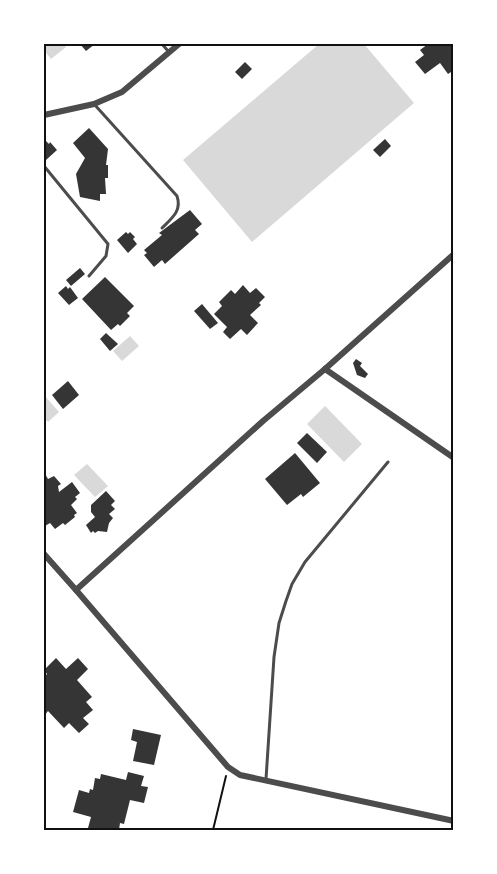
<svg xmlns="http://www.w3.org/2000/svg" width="497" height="874" viewBox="0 0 497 874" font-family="Arial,sans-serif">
<rect width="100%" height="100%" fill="#fff"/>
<g fill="#d9d9d9">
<polygon points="44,44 64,44 66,47 51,59 44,50"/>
<polygon points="319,44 364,44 414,103 252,242 183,160"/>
<polygon points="130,336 139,346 122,361 113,351"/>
<polygon points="44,395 59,412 48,422 44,418"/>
<polygon points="325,406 362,444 344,462 307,424"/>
<polygon points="87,464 108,486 95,497 74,475"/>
</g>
<g fill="#353535">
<polygon points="80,44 95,44 86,51"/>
<polygon points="428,44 454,44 454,70 448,74 440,63 425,74 415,62 424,55 420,50"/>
<polygon points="245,62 252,69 242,79 235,72"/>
<polygon points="89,128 108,149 106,165 108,165 108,178 105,178 106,194 100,194 100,201 80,197 76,174 85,158 73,143"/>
<polygon points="385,139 391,146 380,157 373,150"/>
<polygon points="46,141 49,144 50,142 57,150 46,160 44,157 44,142"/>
<polygon points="190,210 202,224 195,230 199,234 165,264 162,260 154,267 144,255 147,253 144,250 162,235 159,233"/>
<polygon points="126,232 128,234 130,232 135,237 133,239 137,244 128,253 117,240"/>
<polygon points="80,268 85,274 71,286 66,280"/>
<polygon points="105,277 134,306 127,313 130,316 120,326 118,324 111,330 82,299"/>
<polygon points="243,285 250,293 256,288 265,297 259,303 261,305 250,315 258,323 247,335 241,329 230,339 223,332 227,327 214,314 222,306 219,302 231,290 235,294"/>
<polygon points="66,286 68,289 70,287 78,298 69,305 58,293"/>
<polygon points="202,304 218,323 210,329 194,311"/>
<polygon points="106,333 118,344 110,351 100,339"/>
<polygon points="356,359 362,363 360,366 368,374 365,378 357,375 353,363"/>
<polygon points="68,381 79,395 63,409 52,395"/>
<polygon points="307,433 327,452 317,463 297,443"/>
<polygon points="295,453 320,483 303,497 301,494 287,505 265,479"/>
<polygon points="44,472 48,479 54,476 61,484 58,486 59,492 72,482 80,493 75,497 77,499 71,505 77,513 74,515 75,517 65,525 63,523 55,529 50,523 45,526 44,524"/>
<polygon points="106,491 115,501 111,505 115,509 109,514 113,518 109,523 107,532 98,531 95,533 93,531 91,533 86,525 95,517 91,512 91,505"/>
<polygon points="56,658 66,669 78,658 88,669 77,680 92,697 86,702 93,710 83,718 89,724 79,733 69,723 64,728 48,711 44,716 44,677 47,674 44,670"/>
<polygon points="133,729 161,735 154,765 133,761 137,742 131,740"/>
<polygon points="128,772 144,776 141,786 148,787 144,803 130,800 124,824 120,823 119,830 98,830 88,828 91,817 73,812 79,790 89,793 90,789 93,790 95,778 100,779 101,774 126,780"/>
</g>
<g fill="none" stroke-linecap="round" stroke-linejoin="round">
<polyline stroke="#111" stroke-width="2" points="213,830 226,776"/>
<g stroke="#4c4c4c" stroke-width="3">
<polyline points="162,44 168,51"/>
<path d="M94,104L177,196C182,211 172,218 162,228"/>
<polyline points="44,166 108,244 106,256 89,276"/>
<polyline points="266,779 274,657 279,623 286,601 292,584 305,562 388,462"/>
</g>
<g stroke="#4c4c4c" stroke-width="6">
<polyline points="44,115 94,104 122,92 179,44"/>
<polyline points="325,369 454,458"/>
<polyline points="44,554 76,590 228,767 240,775 454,821"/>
<polyline points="76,590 263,421 325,369 454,254"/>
</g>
</g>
<rect width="497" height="874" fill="none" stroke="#ffffff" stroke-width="90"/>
<rect x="45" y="45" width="407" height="784" fill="none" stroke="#111" stroke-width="2"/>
</svg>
